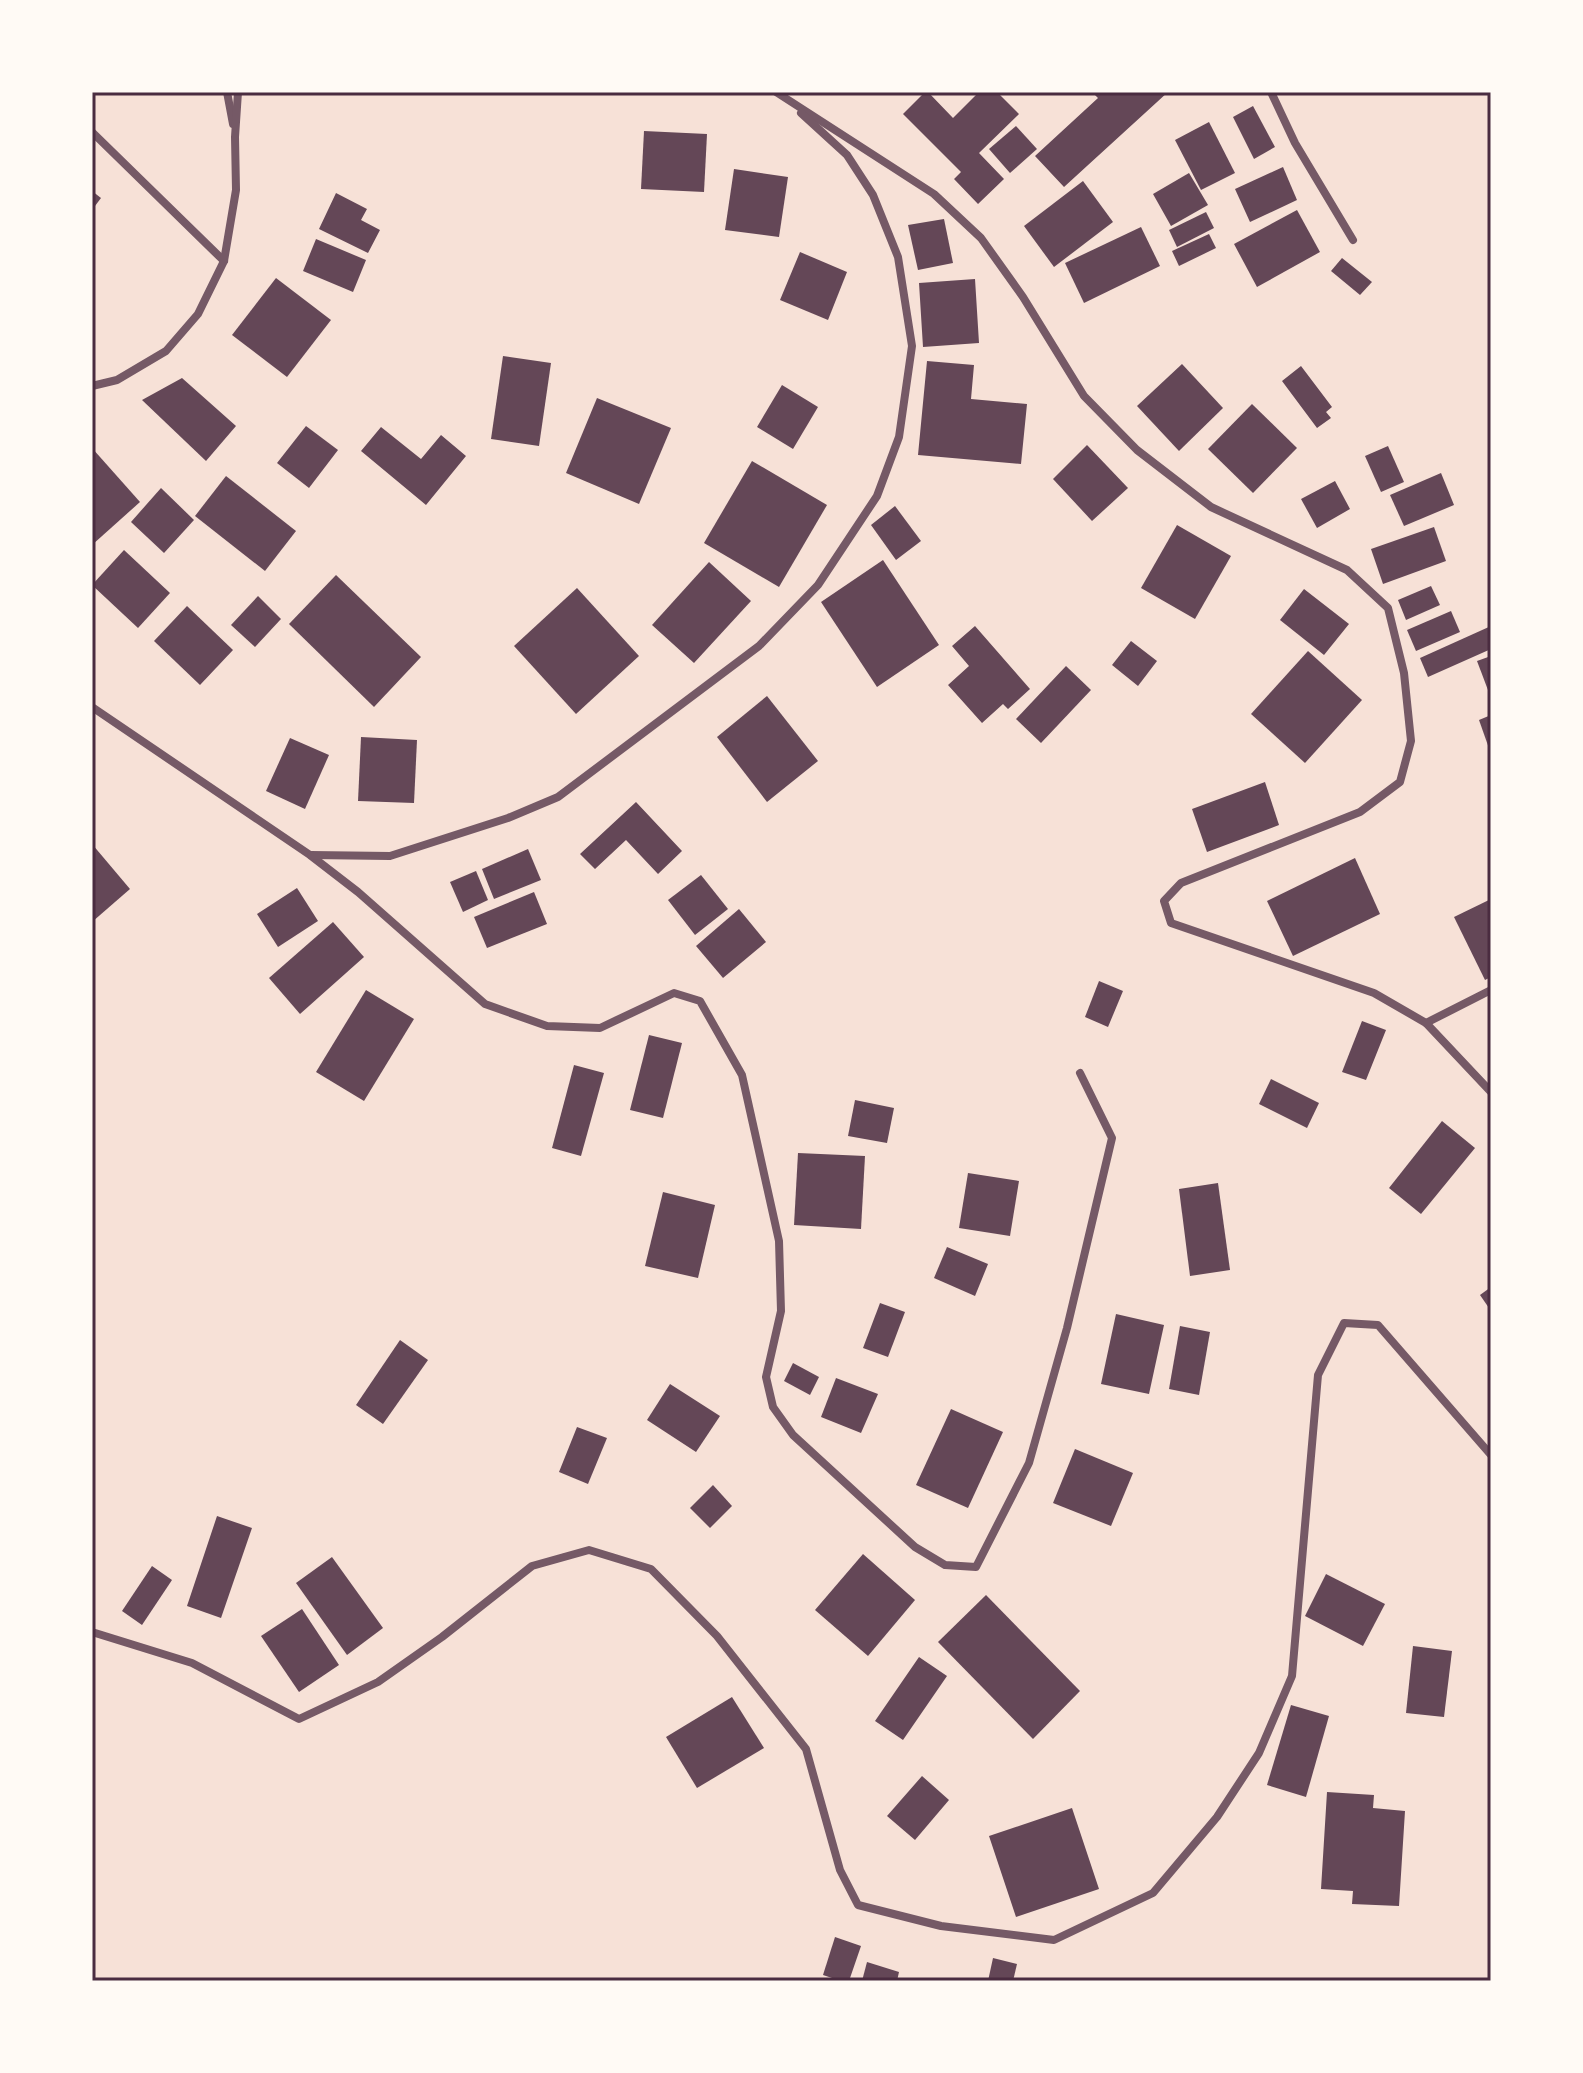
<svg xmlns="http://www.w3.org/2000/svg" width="1583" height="2073" viewBox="0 0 1583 2073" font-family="Georgia,serif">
<rect width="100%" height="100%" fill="#f7e1d7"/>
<g fill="#644757">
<polygon points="925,92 928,92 953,118 979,92 997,92 1019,114 979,153 1004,179 978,204 954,179 961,172 903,114"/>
<polygon points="1092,92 1168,92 1064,187 1035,156 1098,98"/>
<polygon points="1253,106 1275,147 1254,159 1233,117"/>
<polygon points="1209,122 1235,173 1201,190 1175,140"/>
<polygon points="1016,126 1037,149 1010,173 989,149"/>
<polygon points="644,131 707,134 704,192 641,189"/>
<polygon points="1283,167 1297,200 1250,222 1235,189"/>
<polygon points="734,169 788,177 779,237 725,230"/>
<polygon points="1189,173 1208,205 1171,226 1153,194"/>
<polygon points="1083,181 1113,222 1054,267 1024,226"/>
<polygon points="92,191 101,198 92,210"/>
<polygon points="336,193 367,209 361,220 380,230 368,253 319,229"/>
<polygon points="1297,210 1320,252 1257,287 1234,244"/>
<polygon points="1206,212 1214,228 1177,247 1169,230"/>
<polygon points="944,219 953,263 918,270 908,225"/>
<polygon points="1141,227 1160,266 1084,303 1065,263"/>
<polygon points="1209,234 1216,248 1179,266 1172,251"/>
<polygon points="316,239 366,260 353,292 303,271"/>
<polygon points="800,252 847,272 828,320 780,300"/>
<polygon points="1342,258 1372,282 1360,295 1331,271"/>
<polygon points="276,278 331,320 287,377 232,335"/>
<polygon points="975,279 979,343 923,347 919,283"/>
<polygon points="503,356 551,363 539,446 491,439"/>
<polygon points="927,361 974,365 971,399 1027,404 1021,464 918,455"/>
<polygon points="1182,364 1223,408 1179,451 1137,406"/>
<polygon points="1301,366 1332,407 1326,412 1331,418 1317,428 1282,381"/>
<polygon points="182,378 236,426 206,461 142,400"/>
<polygon points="782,385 818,407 793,449 757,427"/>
<polygon points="597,398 671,428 639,504 566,473"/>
<polygon points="1252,404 1297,448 1253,493 1208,449"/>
<polygon points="306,426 338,450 309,488 277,463"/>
<polygon points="381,427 421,459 441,435 466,456 426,505 361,451"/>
<polygon points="1087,445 1128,488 1092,521 1053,479"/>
<polygon points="1388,446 1404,482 1381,492 1365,456"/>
<polygon points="92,448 140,502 92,545"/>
<polygon points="752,461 827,505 779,587 704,543"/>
<polygon points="1441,473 1454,505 1404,526 1390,495"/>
<polygon points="226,476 296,531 265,571 195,516"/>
<polygon points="1335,481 1350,509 1317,528 1301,499"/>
<polygon points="161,488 194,520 164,553 131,522"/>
<polygon points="895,506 921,541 896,560 871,525"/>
<polygon points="1177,525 1231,556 1195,619 1141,588"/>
<polygon points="1434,527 1446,561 1383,584 1371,549"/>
<polygon points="124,550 170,593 138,628 92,585"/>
<polygon points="883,560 939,645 877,687 821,602"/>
<polygon points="709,562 751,601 694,663 652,625"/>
<polygon points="336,575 421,657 374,707 289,624"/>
<polygon points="1431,586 1440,605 1406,620 1398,600"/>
<polygon points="577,588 639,656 576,714 514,646"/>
<polygon points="1304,589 1349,624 1324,655 1280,620"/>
<polygon points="258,596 281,619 255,647 231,625"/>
<polygon points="187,606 233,650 200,685 154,641"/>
<polygon points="1451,611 1460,632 1416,651 1407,630"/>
<polygon points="975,626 1030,689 1008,709 1003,704 982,723 948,685 969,666 952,646"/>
<polygon points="1491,626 1491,649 1428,677 1420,658"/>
<polygon points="1131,641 1157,661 1138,686 1112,665"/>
<polygon points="1308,651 1362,700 1305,763 1251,714"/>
<polygon points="1491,656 1491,698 1477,661"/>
<polygon points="1066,666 1091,690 1041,743 1016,719"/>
<polygon points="767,696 818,761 767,802 717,737"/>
<polygon points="1491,715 1491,754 1479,720"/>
<polygon points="361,737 417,740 414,803 358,801"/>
<polygon points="290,738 329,755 305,809 266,791"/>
<polygon points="1265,782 1279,825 1207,852 1192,809"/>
<polygon points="636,802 682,851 658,874 626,840 595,869 580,854"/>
<polygon points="92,844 130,889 92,922"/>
<polygon points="528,849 541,880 494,899 482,869"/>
<polygon points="1355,858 1380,914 1293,956 1267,901"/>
<polygon points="476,871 488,900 463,912 450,882"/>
<polygon points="701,875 728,909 695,935 668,900"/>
<polygon points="297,888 318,921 278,947 257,914"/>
<polygon points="534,892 547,924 487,948 474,917"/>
<polygon points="1491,899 1491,977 1485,980 1454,917"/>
<polygon points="739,909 766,942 723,978 696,946"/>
<polygon points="333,922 364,957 300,1014 269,978"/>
<polygon points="1099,981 1123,991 1108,1027 1085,1017"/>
<polygon points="366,990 414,1019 364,1101 316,1072"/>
<polygon points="1362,1021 1386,1030 1366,1080 1342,1072"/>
<polygon points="649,1035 682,1043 663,1118 630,1110"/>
<polygon points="574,1065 604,1073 581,1156 552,1148"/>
<polygon points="1271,1079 1319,1103 1307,1128 1259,1104"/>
<polygon points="855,1100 894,1108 887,1143 848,1136"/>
<polygon points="1442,1121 1475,1148 1421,1214 1389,1188"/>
<polygon points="798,1153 865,1156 861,1229 794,1225"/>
<polygon points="968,1173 1019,1181 1010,1236 959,1228"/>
<polygon points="1218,1183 1230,1270 1190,1276 1179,1189"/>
<polygon points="663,1192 715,1205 698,1278 645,1266"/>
<polygon points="947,1247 988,1264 975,1296 934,1278"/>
<polygon points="1491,1287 1491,1311 1480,1295"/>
<polygon points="880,1303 905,1312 888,1357 863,1348"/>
<polygon points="1116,1314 1164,1325 1149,1394 1101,1384"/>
<polygon points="1180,1326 1210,1332 1199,1395 1169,1389"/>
<polygon points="400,1340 428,1360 383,1424 356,1405"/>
<polygon points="793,1363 819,1377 810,1395 784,1381"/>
<polygon points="836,1378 878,1394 861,1433 821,1417"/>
<polygon points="670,1384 720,1416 696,1452 647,1420"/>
<polygon points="951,1409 1003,1432 968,1508 916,1485"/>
<polygon points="577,1427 607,1438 588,1484 559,1472"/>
<polygon points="1075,1449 1133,1473 1111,1526 1053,1503"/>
<polygon points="713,1485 732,1506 710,1528 690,1508"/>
<polygon points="217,1516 252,1528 221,1618 187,1606"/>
<polygon points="863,1554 915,1600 868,1656 815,1610"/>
<polygon points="332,1557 383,1628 347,1655 296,1583"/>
<polygon points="152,1566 172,1580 142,1625 122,1611"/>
<polygon points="1326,1574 1385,1604 1363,1646 1305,1616"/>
<polygon points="986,1595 1080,1691 1033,1739 938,1642"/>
<polygon points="302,1609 339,1665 299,1692 261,1636"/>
<polygon points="1413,1646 1452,1651 1444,1717 1406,1713"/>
<polygon points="919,1657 947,1676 903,1740 875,1721"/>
<polygon points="732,1697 764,1748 697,1788 666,1737"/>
<polygon points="1291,1705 1329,1716 1306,1797 1267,1785"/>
<polygon points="922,1776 949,1800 915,1840 887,1816"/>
<polygon points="1327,1792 1374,1795 1373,1808 1405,1811 1399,1906 1352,1904 1353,1891 1321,1889"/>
<polygon points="1072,1808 1099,1889 1016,1917 989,1836"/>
<polygon points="835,1937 861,1946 849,1981 841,1981 823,1975"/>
<polygon points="993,1958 1017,1964 1013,1981 988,1981"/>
<polygon points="867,1962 899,1972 897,1981 862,1981"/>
</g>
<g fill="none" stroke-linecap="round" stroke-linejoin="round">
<g stroke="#755966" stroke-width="8">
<polyline points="227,92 233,124"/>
<polyline points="776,92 934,194 981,238 1023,297 1084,396 1137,450 1211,507 1347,570 1388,608 1404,673 1411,741 1400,782 1360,812 1181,883 1164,901 1171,923 1374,993 1426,1023 1491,1092"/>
<polyline points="1271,92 1295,143 1353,240"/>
<polyline points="92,132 224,261"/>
<polyline points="92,386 117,380 166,351 198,314 224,261 236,190 235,137 238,92"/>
<polyline points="92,707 310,855 358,892 485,1004 547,1026 600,1028 674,993 700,1001 742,1075 779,1241 781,1311 766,1377 773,1407 793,1435 915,1547 945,1565 976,1567 1029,1463 1067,1328 1112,1138 1080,1073"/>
<polyline points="311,855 390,856 508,818 558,797 759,646 818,585 877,496 899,437 912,346 898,257 873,195 847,155 801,113"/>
<polyline points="1426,1023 1491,990"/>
<polyline points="92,1632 192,1663 299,1719 378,1682 442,1637 532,1566 589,1550 651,1569 717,1636 806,1749 840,1870 858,1905 941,1926 1054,1940 1153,1893 1217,1817 1259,1753 1292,1676 1318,1375 1344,1323 1378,1325 1491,1455"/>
</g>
</g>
<rect width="1583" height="2073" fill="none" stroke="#fffaf5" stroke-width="188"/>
<rect x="94" y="94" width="1395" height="1885" fill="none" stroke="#4a2c40" stroke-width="3"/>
</svg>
